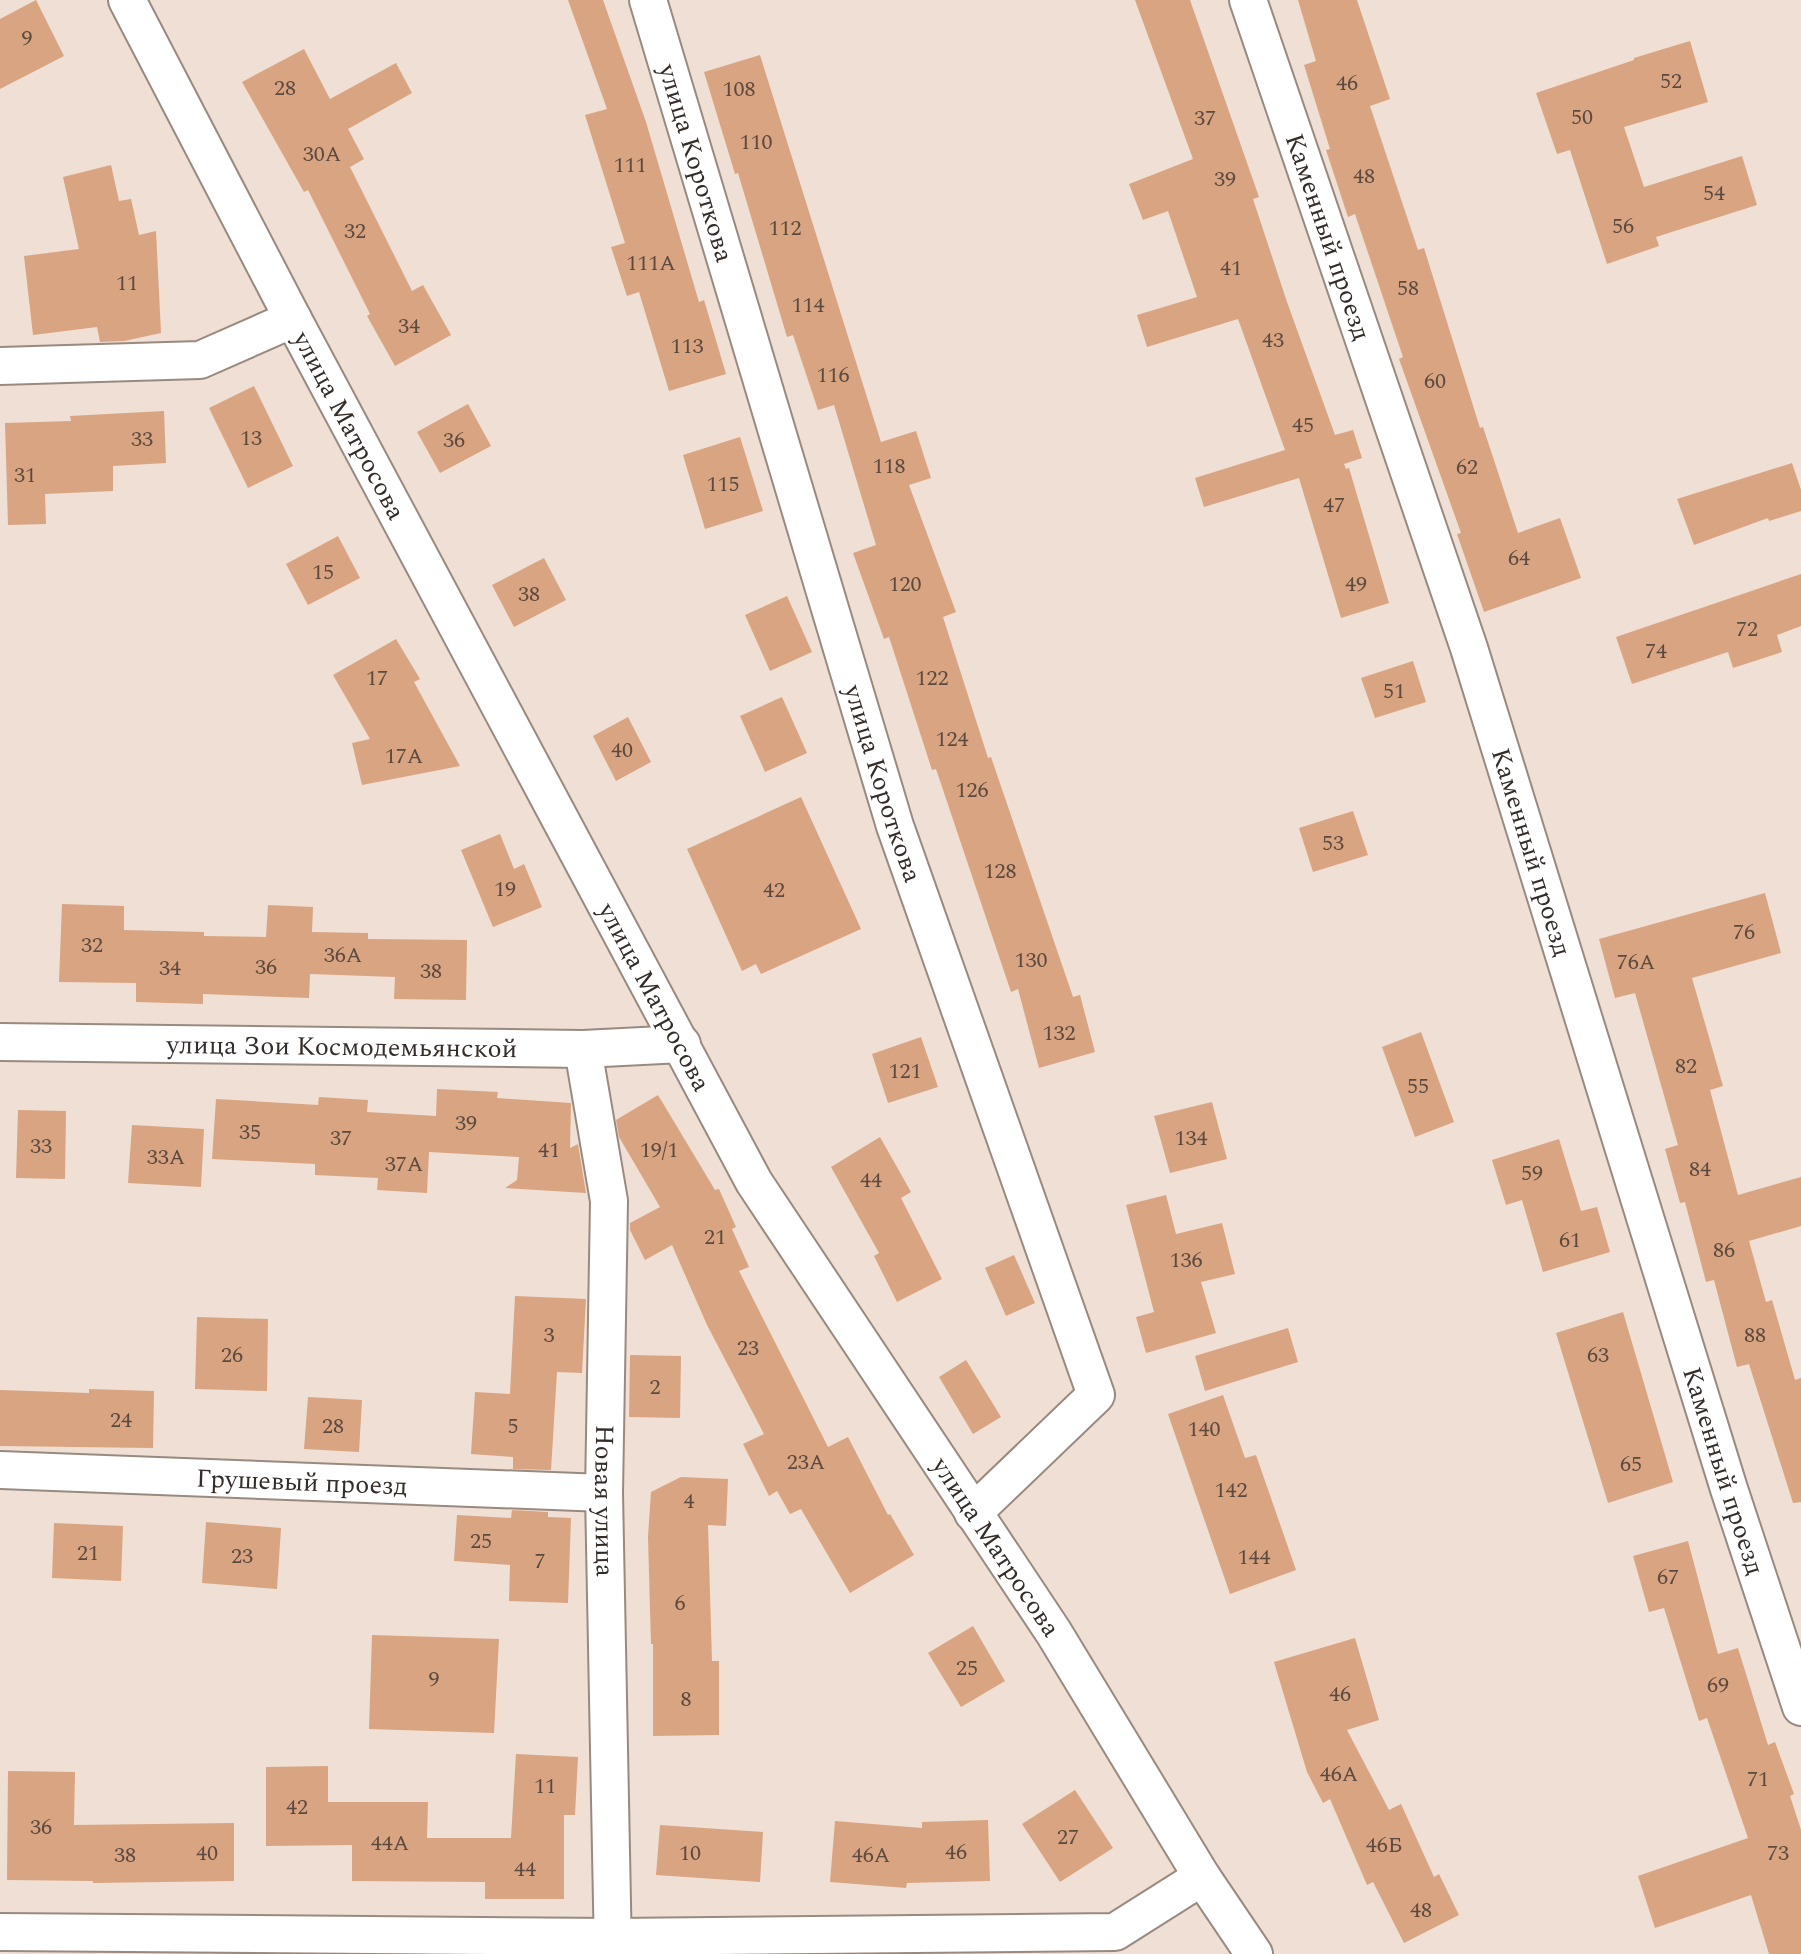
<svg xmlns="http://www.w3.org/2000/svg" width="1801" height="1954" viewBox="0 0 1801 1954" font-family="Spectral,serif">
<rect width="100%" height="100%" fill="#f0dfd4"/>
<g fill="#d9a481">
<polygon points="36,0 64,56 0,89 0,19"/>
<polygon points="568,0 603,0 646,122 699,302 704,300 726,374 669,391 639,292 627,296 611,247 625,243 585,115 607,109"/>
<polygon points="1135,0 1190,0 1259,197 1253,199 1287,302 1335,435 1353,430 1362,458 1344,464 1346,469 1349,468 1389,603 1341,618 1299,478 1204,507 1195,478 1285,450 1238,319 1147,347 1137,315 1197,297 1168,211 1143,220 1129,184 1193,159"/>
<polygon points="1298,0 1357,0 1390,99 1370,106 1418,250 1424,248 1480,428 1483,427 1518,533 1560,518 1581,578 1484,612 1457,534 1461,533 1399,359 1403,357 1355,214 1348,217 1326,150 1330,149 1304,65 1316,61"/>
<polygon points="1690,41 1708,102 1624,127 1644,187 1742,156 1757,205 1656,237 1659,246 1607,264 1570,150 1557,154 1536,93 1634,60 1634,58"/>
<polygon points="304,49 330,99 396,63 412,93 348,129 364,159 350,167 412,291 423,285 451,335 395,366 367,316 370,314 308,190 304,192 242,82"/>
<polygon points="760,55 881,442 916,431 931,478 909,485 956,612 943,617 988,758 991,757 1073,997 1080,995 1095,1052 1039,1068 1018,989 1011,992 936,769 932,770 889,637 884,639 853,553 876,545 834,405 818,410 793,335 787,337 738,173 735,174 704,72"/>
<polygon points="111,165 119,201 131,199 139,235 156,231 161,333 124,341 100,342 97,327 33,335 24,256 79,249 63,177"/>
<polygon points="254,386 293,466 248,488 209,408"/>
<polygon points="468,404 491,446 440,473 417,432"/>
<polygon points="164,411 166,463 113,466 113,491 45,494 46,524 8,525 5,423 71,421 70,416"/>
<polygon points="740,437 763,511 705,529 683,455"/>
<polygon points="1792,463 1801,490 1801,511 1769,521 1768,518 1694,545 1677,499"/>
<polygon points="338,536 360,578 308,605 286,564"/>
<polygon points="544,558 566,600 514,627 492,585"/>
<polygon points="1801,574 1801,626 1777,635 1782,652 1733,668 1728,652 1632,684 1616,637"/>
<polygon points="787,596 812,652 770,671 745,615"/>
<polygon points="396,639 420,679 414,682 460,766 362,785 352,743 370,739 333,675"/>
<polygon points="1413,661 1426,702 1375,718 1361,678"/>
<polygon points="782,697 807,753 765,772 740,716"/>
<polygon points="628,717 651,762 616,781 593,736"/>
<polygon points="801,797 861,929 761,974 756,964 742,971 687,849"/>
<polygon points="1353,811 1368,855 1313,872 1299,828"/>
<polygon points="500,834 514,869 524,864 542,907 493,927 461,850"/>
<polygon points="1765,893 1781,953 1692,978 1723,1086 1710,1090 1738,1195 1801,1177 1801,1226 1749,1241 1766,1302 1772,1300 1795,1380 1801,1378 1801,1502 1793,1503 1749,1364 1737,1367 1714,1280 1706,1282 1685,1202 1680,1203 1665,1149 1678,1145 1635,993 1615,998 1599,939"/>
<polygon points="62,904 124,906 124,930 204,932 204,936 266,937 268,905 313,907 312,932 368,933 368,939 467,940 466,1000 394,999 395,977 310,974 309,998 203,994 203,1004 136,1002 136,983 59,982"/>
<polygon points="1421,1032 1454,1122 1415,1137 1382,1047"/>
<polygon points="921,1037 938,1087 888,1103 872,1054"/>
<polygon points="437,1089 498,1092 497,1098 571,1103 570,1148 578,1144 586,1193 505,1188 517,1180 519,1157 429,1152 427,1193 377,1190 378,1178 315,1175 315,1164 212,1159 216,1099 318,1105 319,1097 368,1100 367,1112 436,1116"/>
<polygon points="658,1095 715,1190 719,1189 736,1227 732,1229 749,1267 739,1271 828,1447 848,1437 888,1515 890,1514 914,1555 850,1593 801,1509 790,1514 777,1491 769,1496 743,1444 764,1434 707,1325 672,1245 645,1260 630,1230 630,1223 660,1207 619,1137 616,1120"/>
<polygon points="1212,1102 1227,1159 1170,1173 1154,1116"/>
<polygon points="18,1110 66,1111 65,1179 16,1178"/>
<polygon points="132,1125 204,1129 201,1187 128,1183"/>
<polygon points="880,1137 911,1192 901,1198 942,1279 897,1302 874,1256 879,1253 831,1167"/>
<polygon points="1559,1139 1581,1211 1597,1207 1610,1252 1543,1272 1522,1200 1506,1205 1492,1160"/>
<polygon points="1166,1195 1176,1234 1222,1223 1235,1274 1201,1282 1216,1333 1146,1353 1136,1317 1154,1312 1126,1205"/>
<polygon points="1014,1255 1035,1303 1006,1316 985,1268"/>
<polygon points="515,1296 586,1299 582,1373 557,1372 551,1470 513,1469 513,1457 471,1454 475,1392 510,1394"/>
<polygon points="1623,1312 1673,1482 1608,1503 1556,1333"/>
<polygon points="197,1317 268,1319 267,1391 195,1389"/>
<polygon points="1288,1328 1298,1362 1205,1391 1195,1356"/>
<polygon points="630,1355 681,1356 680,1418 629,1417"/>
<polygon points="966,1360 1001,1417 973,1434 939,1377"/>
<polygon points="89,1389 154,1391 153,1448 0,1446 0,1390 89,1393"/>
<polygon points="1223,1395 1245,1458 1256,1455 1296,1570 1230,1594 1168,1414"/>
<polygon points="308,1397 362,1400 359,1452 304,1449"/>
<polygon points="681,1477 728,1479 726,1526 708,1525 712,1661 719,1661 719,1735 653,1736 653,1644 651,1644 648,1537 651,1492"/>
<polygon points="512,1510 548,1512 548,1517 571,1518 568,1603 509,1601 510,1565 454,1561 457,1515 511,1518"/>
<polygon points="206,1522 281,1528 277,1589 202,1583"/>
<polygon points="54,1523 123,1526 121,1581 52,1578"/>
<polygon points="1688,1541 1718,1654 1738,1648 1768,1745 1775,1742 1794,1794 1790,1796 1801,1830 1801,1954 1769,1954 1751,1895 1655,1928 1638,1876 1748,1838 1707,1718 1699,1721 1664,1608 1649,1612 1633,1556"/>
<polygon points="973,1626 1005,1681 961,1707 928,1653"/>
<polygon points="372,1635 499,1639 494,1733 369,1729"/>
<polygon points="1355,1638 1379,1720 1347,1730 1389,1810 1401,1804 1434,1877 1439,1874 1459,1915 1404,1943 1373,1882 1367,1885 1330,1799 1323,1803 1307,1772 1274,1662"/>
<polygon points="516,1754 578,1757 575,1815 564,1815 564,1899 485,1899 485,1882 352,1881 352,1845 266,1846 266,1767 328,1766 328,1802 428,1802 427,1838 511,1838"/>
<polygon points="8,1771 75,1772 74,1825 234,1823 234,1881 93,1883 93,1881 7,1880"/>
<polygon points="1075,1790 1113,1848 1060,1882 1022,1824"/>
<polygon points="988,1820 990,1881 907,1883 906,1888 830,1882 835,1821 922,1828 922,1822"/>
<polygon points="660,1825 763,1832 760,1882 656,1875"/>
</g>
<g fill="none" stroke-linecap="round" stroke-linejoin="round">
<defs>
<g id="minor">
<path id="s1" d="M127,0L293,319L754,1182L1054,1633L1202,1877L1254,1954"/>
<path id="s2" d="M648,0L895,826L1096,1395L973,1513"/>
<path id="s3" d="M1248,0L1469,648L1729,1489L1801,1707"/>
<polyline points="0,366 200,360 293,319"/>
<path id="s4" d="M0,1042L583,1049L682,1044"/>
<path id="s5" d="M583,1049L609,1201L604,1493L613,1954"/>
<path id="s6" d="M0,1470L604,1493"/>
<polyline points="0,1932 614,1937 1115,1932 1202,1877"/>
</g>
</defs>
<use href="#minor" stroke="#998a7f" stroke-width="40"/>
<use href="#minor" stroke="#fff" stroke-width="36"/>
</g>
<g text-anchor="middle" stroke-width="6" stroke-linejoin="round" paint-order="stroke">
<g font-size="22" fill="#5c4a3e">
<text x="27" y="45">9</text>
<text x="1671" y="88">52</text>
<text x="1347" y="90">46</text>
<text x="285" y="95">28</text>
<text x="739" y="96">108</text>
<text x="1582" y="124">50</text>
<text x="1205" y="125">37</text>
<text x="756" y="149">110</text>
<text x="322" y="161">30А</text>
<text x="630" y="172">111</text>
<text x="1364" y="183">48</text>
<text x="1225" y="186">39</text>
<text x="1714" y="200">54</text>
<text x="1623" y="233">56</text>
<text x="785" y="235">112</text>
<text x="355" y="238">32</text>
<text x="651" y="270">111А</text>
<text x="1231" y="275">41</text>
<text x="127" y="290">11</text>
<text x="1408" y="295">58</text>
<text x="808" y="312">114</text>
<text x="409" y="333">34</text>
<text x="1273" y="347">43</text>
<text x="687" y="353">113</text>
<text x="833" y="382">116</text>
<text x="1435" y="388">60</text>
<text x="1303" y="432">45</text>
<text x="251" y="445">13</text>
<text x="142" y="446">33</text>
<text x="454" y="447">36</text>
<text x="889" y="473">118</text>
<text x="1467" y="474">62</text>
<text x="25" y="482">31</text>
<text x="723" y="491">115</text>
<text x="1334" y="512">47</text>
<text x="1519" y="565">64</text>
<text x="323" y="579">15</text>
<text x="905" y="591">120</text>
<text x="1356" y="591">49</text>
<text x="529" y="601">38</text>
<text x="1747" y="636">72</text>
<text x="1656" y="658">74</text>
<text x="377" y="685">17</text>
<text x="932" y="685">122</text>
<text x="1394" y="698">51</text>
<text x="952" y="746">124</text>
<text x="622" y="757">40</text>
<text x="404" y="763">17А</text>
<text x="972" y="797">126</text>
<text x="1333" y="850">53</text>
<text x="1000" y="878">128</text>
<text x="505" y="896">19</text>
<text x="774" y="897">42</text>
<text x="1744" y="939">76</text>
<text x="92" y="952">32</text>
<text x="343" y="962">36А</text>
<text x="1031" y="967">130</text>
<text x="1636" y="969">76А</text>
<text x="266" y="974">36</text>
<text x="170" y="975">34</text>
<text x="431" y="978">38</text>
<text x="1059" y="1040">132</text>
<text x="1686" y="1073">82</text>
<text x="905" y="1078">121</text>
<text x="1418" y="1093">55</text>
<text x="466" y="1130">39</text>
<text x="250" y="1139">35</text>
<text x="341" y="1145">37</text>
<text x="1191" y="1145">134</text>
<text x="41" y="1153">33</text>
<text x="549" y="1157">41</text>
<text x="659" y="1157">19/1</text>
<text x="166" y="1164">33А</text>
<text x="404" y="1171">37А</text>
<text x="1700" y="1176">84</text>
<text x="1532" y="1180">59</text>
<text x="871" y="1187">44</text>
<text x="715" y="1244">21</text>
<text x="1570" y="1247">61</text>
<text x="1724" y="1257">86</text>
<text x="1186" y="1267">136</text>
<text x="549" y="1342">3</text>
<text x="1755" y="1342">88</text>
<text x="748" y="1355">23</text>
<text x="232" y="1362">26</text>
<text x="1598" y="1362">63</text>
<text x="655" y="1394">2</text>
<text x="121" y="1427">24</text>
<text x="333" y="1433">28</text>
<text x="513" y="1433">5</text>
<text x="1204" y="1436">140</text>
<text x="806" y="1469">23А</text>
<text x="1631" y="1471">65</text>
<text x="1231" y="1497">142</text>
<text x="689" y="1508">4</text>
<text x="481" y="1548">25</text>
<text x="88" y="1560">21</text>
<text x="242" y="1563">23</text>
<text x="1254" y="1564">144</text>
<text x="540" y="1568">7</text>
<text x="1668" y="1584">67</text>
<text x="680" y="1610">6</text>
<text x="967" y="1675">25</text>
<text x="434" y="1686">9</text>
<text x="1718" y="1692">69</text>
<text x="1340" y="1701">46</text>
<text x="686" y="1706">8</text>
<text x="1339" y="1781">46А</text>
<text x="1758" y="1786">71</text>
<text x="545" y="1793">11</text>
<text x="297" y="1814">42</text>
<text x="41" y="1834">36</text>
<text x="1068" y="1844">27</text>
<text x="390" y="1850">44А</text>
<text x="1384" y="1852">46Б</text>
<text x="956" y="1859">46</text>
<text x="207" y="1860">40</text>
<text x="690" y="1860">10</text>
<text x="1778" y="1860">73</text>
<text x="125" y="1862">38</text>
<text x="871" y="1862">46А</text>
<text x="525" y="1876">44</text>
<text x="1421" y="1917">48</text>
</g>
<g font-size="26" fill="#332c28" stroke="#f0dfd4">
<text dy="9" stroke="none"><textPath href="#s2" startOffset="170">улица Короткова</textPath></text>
<text dy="9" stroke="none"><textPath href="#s3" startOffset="250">Каменный проезд</textPath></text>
<text dy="9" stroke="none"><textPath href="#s1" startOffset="480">улица Матросова</textPath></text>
<text dy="9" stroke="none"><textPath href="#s2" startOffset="818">улица Короткова</textPath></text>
<text dy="9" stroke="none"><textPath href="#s3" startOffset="898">Каменный проезд</textPath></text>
<text dy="9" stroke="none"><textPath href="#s1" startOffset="1128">улица Матросова</textPath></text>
<text dy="9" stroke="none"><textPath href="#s4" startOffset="342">улица Зои Космодемьянской</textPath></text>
<text dy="9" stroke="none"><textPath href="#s3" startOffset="1546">Каменный проезд</textPath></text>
<text dy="9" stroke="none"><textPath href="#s6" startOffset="302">Грушевый проезд</textPath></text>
<text dy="9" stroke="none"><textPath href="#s5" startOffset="454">Новая улица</textPath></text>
<text dy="9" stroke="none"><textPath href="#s1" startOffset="1776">улица Матросова</textPath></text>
</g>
</g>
</svg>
